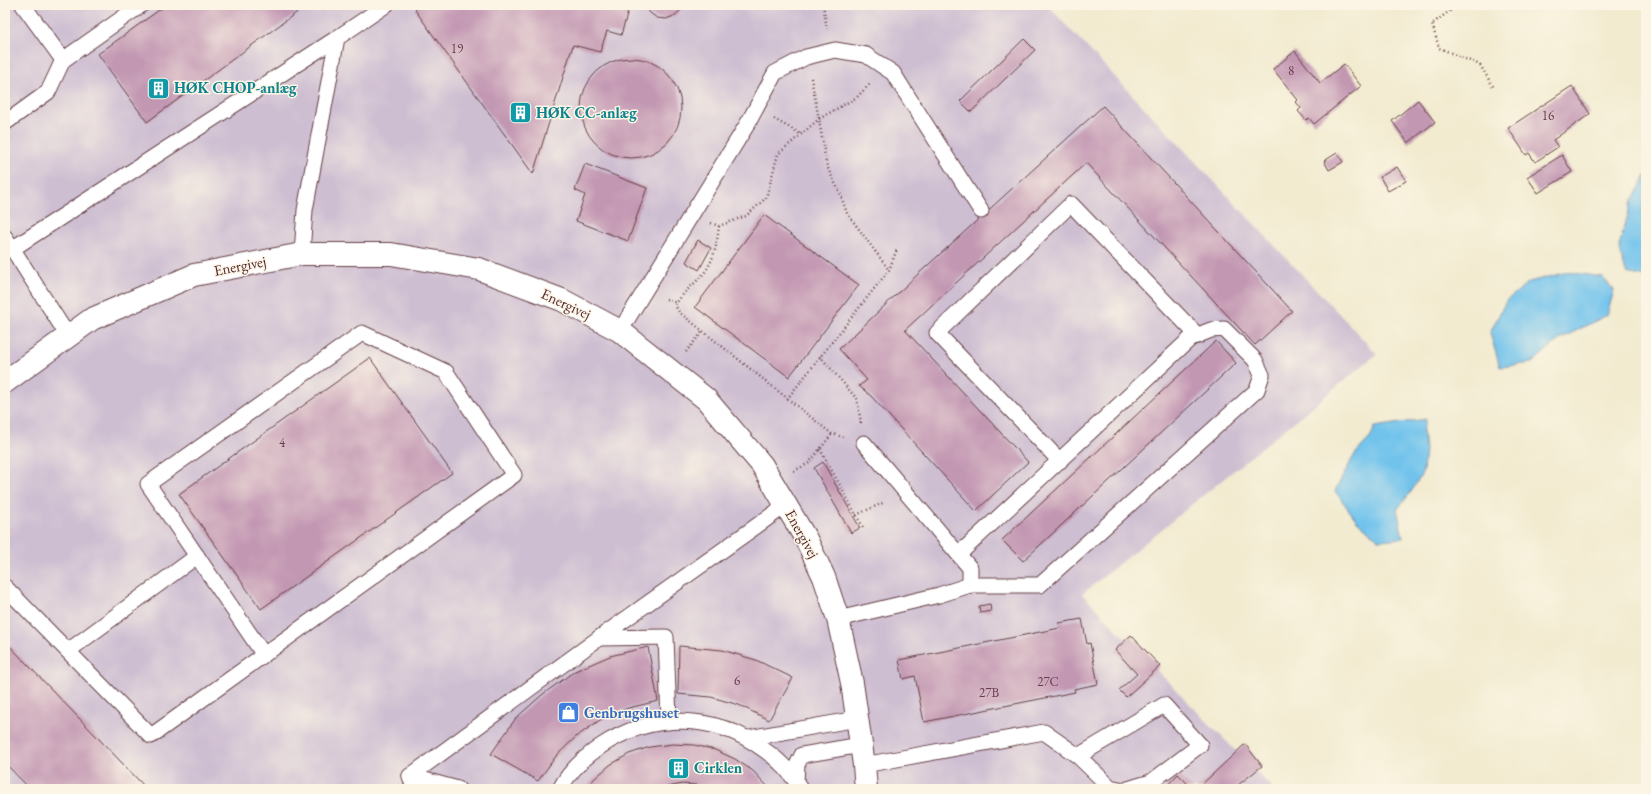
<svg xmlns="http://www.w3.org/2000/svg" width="1651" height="794" viewBox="0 0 1651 794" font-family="'EB Garamond',serif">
<rect width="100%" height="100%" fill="#fcf5e5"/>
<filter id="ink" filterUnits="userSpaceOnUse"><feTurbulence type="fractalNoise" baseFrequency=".025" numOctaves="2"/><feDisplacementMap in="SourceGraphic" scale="8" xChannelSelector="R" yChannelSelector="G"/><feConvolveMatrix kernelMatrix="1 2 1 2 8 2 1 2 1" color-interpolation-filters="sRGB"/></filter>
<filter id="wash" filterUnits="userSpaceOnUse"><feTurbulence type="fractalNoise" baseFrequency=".012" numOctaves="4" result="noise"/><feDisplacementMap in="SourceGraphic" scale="16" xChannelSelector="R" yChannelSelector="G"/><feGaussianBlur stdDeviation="0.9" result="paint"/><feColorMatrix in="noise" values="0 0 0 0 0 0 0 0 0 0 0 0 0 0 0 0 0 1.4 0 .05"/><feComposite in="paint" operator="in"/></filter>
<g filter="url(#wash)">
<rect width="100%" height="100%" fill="#f2ebd0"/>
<polygon fill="#cebed2" points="5,5 1047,5 1377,354 1082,594 1273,789 5,789"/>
<g fill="#71c3ec" stroke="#5e718c">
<polygon points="1646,175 1646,277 1626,273 1619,246 1631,204"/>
<polygon points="1568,272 1602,277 1614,290 1607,315 1560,339 1532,363 1500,367 1490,333 1506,301 1529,282"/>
<polygon points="1426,419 1423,431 1425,449 1423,472 1411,492 1397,509 1403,538 1379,540 1357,521 1335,491 1355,454 1370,438 1375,427"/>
</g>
<g id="blocks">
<g fill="#c297b2">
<polygon points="166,5 307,5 147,122 98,54"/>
<polygon points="421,5 630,5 621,35 607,31 600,52 573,45 533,174 415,10"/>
<polygon points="645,5 682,5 681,10 674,16 666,19 657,18 650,13"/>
<polygon points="1024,39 1035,50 971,112 960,101"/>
<polygon points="1295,51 1320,83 1344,64 1361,86 1314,124 1309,118 1306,120 1298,111 1301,108 1296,102 1298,100 1273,69"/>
<circle cx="631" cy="108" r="50"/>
<polygon points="1572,86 1590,114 1553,140 1558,147 1535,162 1529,153 1526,155 1508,128"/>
<polygon points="1418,100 1435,122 1408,143 1392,121"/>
<polygon points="1103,106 1292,311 1255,345 1086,163 905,330 1028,462 976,511 870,395 859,386 867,380 839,349 916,276"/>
<polygon points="1337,153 1343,162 1329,170 1324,161"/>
<polygon points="1562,155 1572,172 1538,193 1527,177"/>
<polygon points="585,164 647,188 628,241 576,221 585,195 575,190"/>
<polygon points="1397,167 1406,181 1388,191 1380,177"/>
<polygon points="764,215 859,285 789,377 695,307"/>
<polygon points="698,240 711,248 699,270 686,262"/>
<polygon points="1216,341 1236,363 1023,561 1002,540"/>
<polygon points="370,358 452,473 261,609 179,494"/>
<polygon points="823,462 860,528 851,533 814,468"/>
<polygon points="990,604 991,611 980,613 979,606"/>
<polygon points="1082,619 1087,644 1090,643 1098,684 1074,689 1075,692 924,722 915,676 903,679 899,660 1060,628 1059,623"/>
<polygon points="1131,635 1160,666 1126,697 1119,690 1137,674 1115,650"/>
<polygon points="5,641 147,789 30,789 5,763"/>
<polygon points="679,646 722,650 756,660 793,678 769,720 739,705 711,697 678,694"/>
<polygon points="648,647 658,701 628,708 600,720 577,736 556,756 538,781 491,754 516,718 543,694 575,671 610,656"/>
<polygon points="672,744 694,745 715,750 735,759 753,771 770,789 714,789 697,785 682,784 658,789 585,789 594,779 610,765 629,754 650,747"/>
<polygon points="1245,744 1262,766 1233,789 1197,789"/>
<polygon points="1178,774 1193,789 1164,789"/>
</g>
</g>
</g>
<g filter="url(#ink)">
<use href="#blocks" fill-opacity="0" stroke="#633e44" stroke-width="1"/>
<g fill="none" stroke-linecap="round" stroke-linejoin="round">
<defs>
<g id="lane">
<polyline points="23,5 63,60"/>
<polyline points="5,123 48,92 63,60 141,5"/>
<polyline points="5,237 68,336"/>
<polyline points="12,249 337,38"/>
<polyline points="302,254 305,210 337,38 386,5"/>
<polyline points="620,331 748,123 775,73 806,57 835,50 866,55 893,73 981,211"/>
<polyline points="1060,461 937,333 1071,204 1198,336"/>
<polyline points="959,554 1191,338 1211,330 1224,329 1255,360 1262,375 1257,390 1040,585 970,585"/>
<polyline points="5,587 151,736 514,475 446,372 362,333 148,484 264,655"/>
<polyline points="838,619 939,595 970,585 970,568 864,443"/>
<polyline points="599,638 666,637 669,722"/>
<polyline points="68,651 197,556"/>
<polyline points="749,738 857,719"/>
<polyline points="1078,756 1164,705 1200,745 1151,782 1128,789"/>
<polyline points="864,765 1044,732 1078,756 1110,787 1119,789"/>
<polyline points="410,776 458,789"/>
<polyline points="796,781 797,765 802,755 861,745"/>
<polyline points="414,789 410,776 599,638 786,505"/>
<path d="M560,789C569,771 585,757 601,746C652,712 714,713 763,749C778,759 792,773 800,789"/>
</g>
<polyline id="street" points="5,382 92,319 194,275 302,254 391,254 479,269 562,300 620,331 706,399 762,465 806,539 824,577 838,619 852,683 864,765 866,789"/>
</defs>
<use href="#lane" stroke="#633e44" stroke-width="17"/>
<use href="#street" stroke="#633e44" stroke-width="24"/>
<g stroke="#633e44" stroke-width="2.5" stroke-dasharray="1 3" stroke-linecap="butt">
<polyline points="823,5 827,29"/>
<polyline points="1455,5 1455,7 1432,24 1439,48 1480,65 1494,88"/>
<polyline points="811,78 819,119 826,163 829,171 840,193 847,213 889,270"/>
<polyline points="774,119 801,134"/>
<polyline points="711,223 719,226 746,216 766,198 778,154 819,119 857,97 870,84"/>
<path d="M719,226C717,242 715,259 704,273C695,284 683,292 675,305L679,312L832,434L843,437"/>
<polyline points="666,299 677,303"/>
<polyline points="686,352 703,331"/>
<polyline points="820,356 857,399 861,423"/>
<polyline points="787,399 889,270 897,249"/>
<polyline points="820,449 864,529"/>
<polyline points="794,471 809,463 832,434"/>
<polyline points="856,515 885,502"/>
</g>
<use href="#lane" stroke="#fff" stroke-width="15"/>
<use href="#street" stroke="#fff" stroke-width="22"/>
</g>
</g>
<defs>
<symbol id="building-square" viewBox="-11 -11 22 22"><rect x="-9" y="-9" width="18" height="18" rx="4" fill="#0f9aa8" stroke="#fcf5e5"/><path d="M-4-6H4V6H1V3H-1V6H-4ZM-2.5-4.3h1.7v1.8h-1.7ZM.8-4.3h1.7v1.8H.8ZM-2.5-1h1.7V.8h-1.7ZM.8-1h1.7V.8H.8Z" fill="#fff"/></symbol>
<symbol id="shop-square" viewBox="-11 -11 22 22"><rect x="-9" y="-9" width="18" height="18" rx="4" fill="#3f7fe0" stroke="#fcf5e5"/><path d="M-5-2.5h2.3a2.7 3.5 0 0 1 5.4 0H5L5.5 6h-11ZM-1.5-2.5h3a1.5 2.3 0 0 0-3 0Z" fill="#fff"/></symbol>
</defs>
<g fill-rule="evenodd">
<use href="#building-square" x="146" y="76" width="25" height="25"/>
<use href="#building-square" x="508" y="100" width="25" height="25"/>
<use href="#shop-square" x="556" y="700" width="25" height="25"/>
<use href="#building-square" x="666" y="756" width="25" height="25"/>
</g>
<g text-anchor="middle" stroke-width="3" stroke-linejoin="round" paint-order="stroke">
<g font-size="13" fill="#683d4d">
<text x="457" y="53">19</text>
<text x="1291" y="75">8</text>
<text x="1548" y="120">16</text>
<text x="282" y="447">4</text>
<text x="737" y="685">6</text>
<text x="1048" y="686">27C</text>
<text x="989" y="697">27B</text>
</g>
<g font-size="15" font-weight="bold" fill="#0d838f" stroke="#fcf5e5" text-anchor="start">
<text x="174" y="93">HØK CHOP-anlæg</text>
<text x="536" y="118">HØK CC-anlæg</text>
<text x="694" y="773">Cirklen</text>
</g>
<g font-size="15" fill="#4a1f2b" stroke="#fcf5e5">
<text transform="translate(240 266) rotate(-11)" y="5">Energivej</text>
<text transform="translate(566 304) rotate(25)" y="5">Energivej</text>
<text transform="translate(802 534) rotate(61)" y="5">Energivej</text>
</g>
<g font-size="15" font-weight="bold" fill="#366cbe" stroke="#fcf5e5" text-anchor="start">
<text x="584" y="718">Genbrugshuset</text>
</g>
</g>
<rect width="1651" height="794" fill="none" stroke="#fcf5e5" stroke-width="20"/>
</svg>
